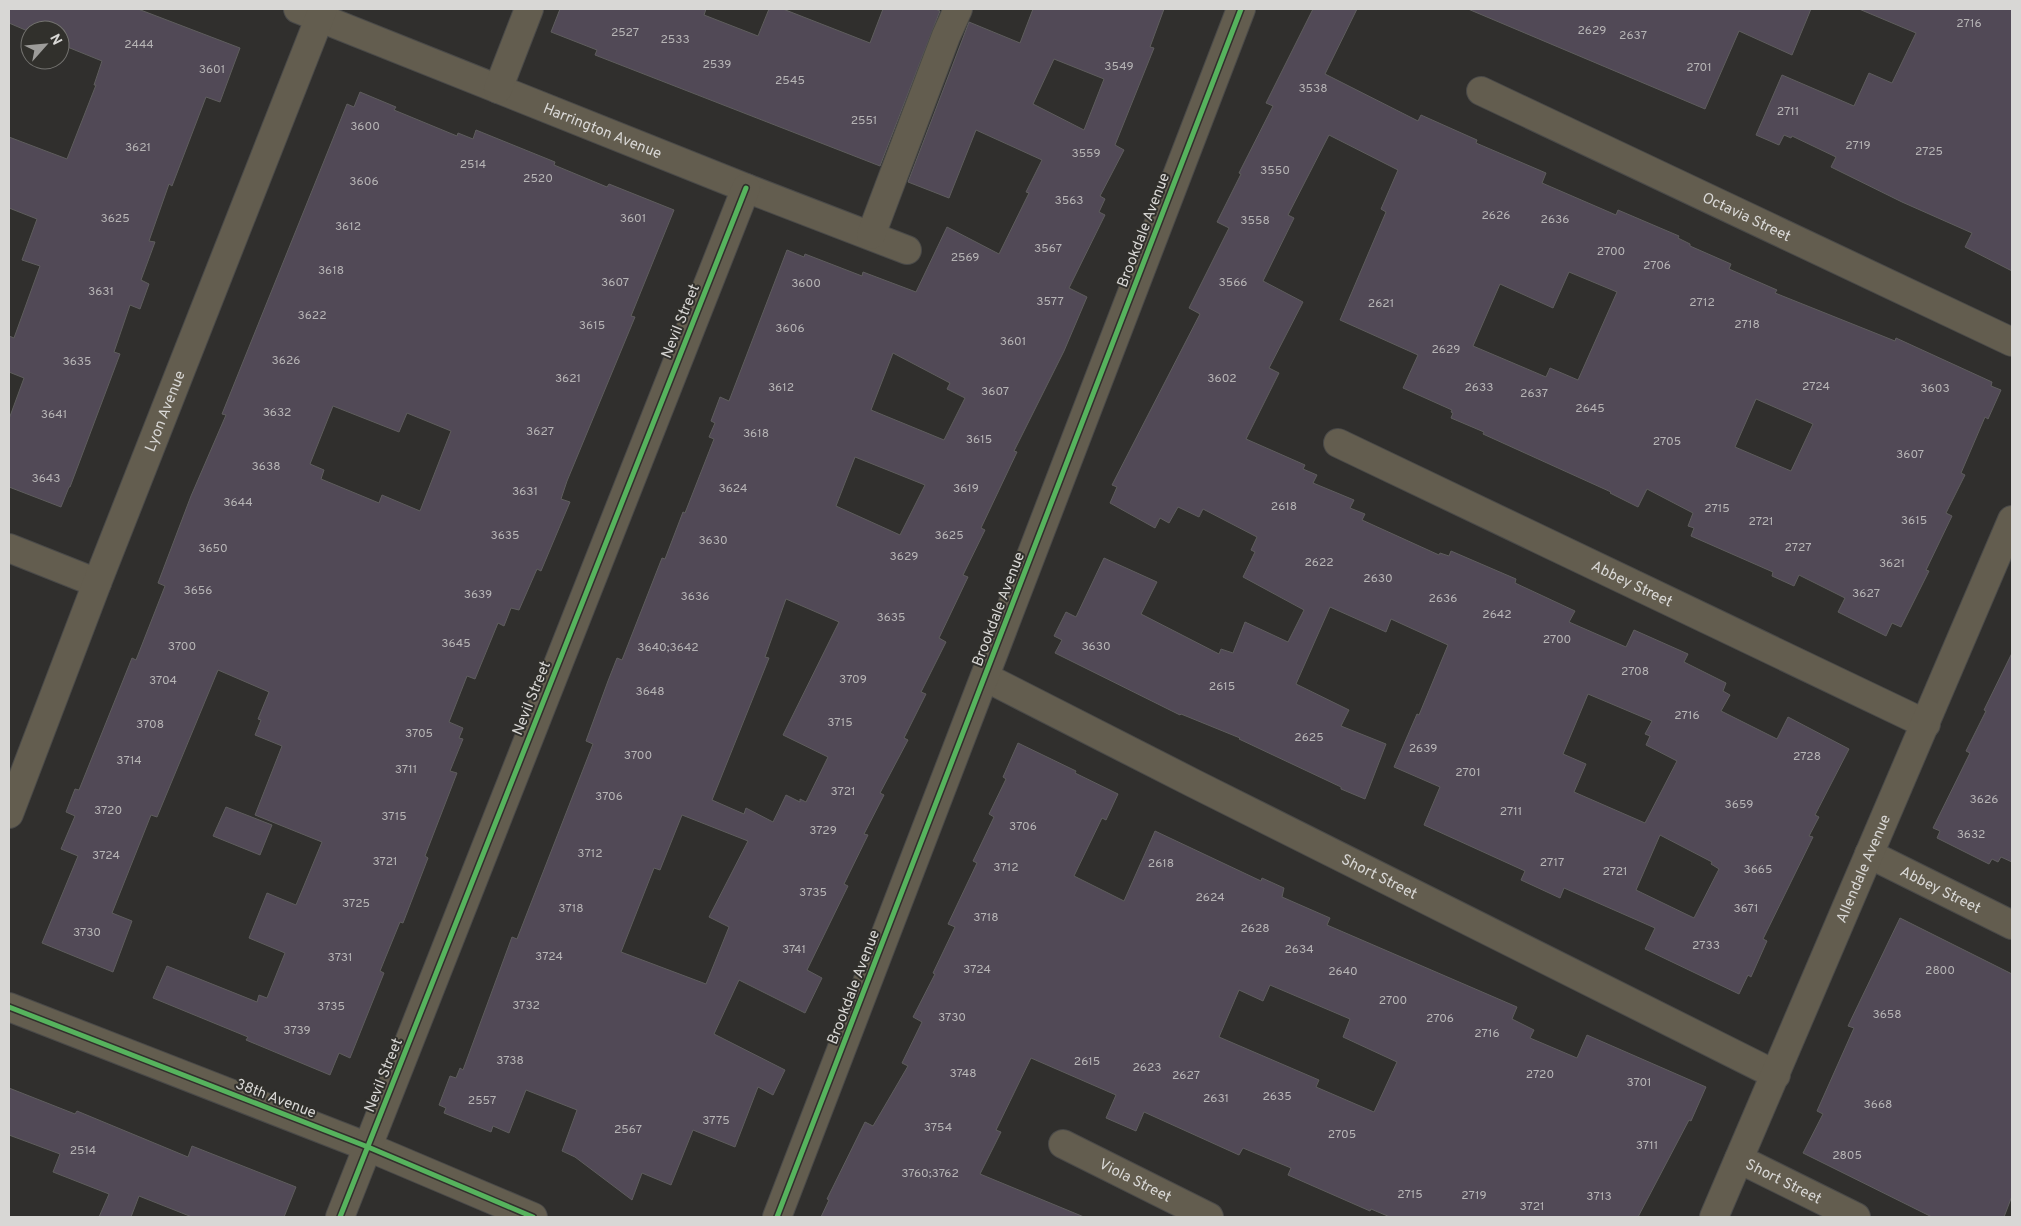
<svg xmlns="http://www.w3.org/2000/svg" width="2021" height="1226" viewBox="0 0 2021 1226" font-family="Overpass,sans-serif">
<rect width="100%" height="100%" fill="#302f2d"/>
<g fill="#514956" stroke="#5e5d5d" fill-rule="evenodd">
<polygon points="9,9 138,9 240,48 220,102 206,97 172,186 169,184 149,241 155,242 141,280 149,284 140,309 130,305 114,352 120,354 70,487 69,487 61,507 9,487 9,419 24,378 9,372 9,336 14,338 40,266 22,260 37,219 9,208 9,137 67,159 96,85 94,85 102,61 60,44 60,30 30,30 30,32 9,23"/>
<polygon points="560,9 706,9 704,15 758,36 769,9 783,9 870,43 883,9 935,9 940,11 880,166 595,55 597,50 551,32"/>
<path d="M1033,9H1164L1150,47L1154,48L1115,145L1124,150L1100,196L1105,199L1099,212L1105,215L1069,288L1087,297L1064,351L1014,451L1017,452L981,528L985,530L963,575L968,577L939,638L946,642L921,692L926,694L904,738L908,740L880,793L884,795L864,834L868,835L844,884L848,886L807,970L822,978L805,1013L739,980L714,1034L785,1070L773,1095L758,1087L735,1147L693,1130L671,1185L642,1173L632,1200L575,1157L562,1151L577,1110L526,1090L509,1133L493,1126L491,1132L444,1113L446,1108L439,1105L450,1076L456,1078L460,1068L463,1070L512,937L517,939L593,744L586,741L608,681L617,658L622,660L662,558L665,559L683,512L685,513L714,439L709,437L715,423L711,421L720,397L729,401L787,250L804,257L805,254L862,276L863,272L916,292L947,227L999,254L1029,193L1026,192L1042,160L976,130L949,198L908,182L969,22L1020,43ZM1054,59L1104,79L1084,130L1033,104ZM893,353L950,383L947,389L965,398L944,440L871,410ZM855,457L925,485L900,535L836,506ZM786,599L839,622L783,735L828,757L806,802L800,799V802L786,795L773,822L746,808L744,814L712,800L769,658L765,657ZM682,815L748,841L709,917L729,927L706,984L621,952L654,868L660,870Z"/>
<path d="M1313,9H1357L1325,74L1418,121L1421,115L1477,140L1476,143L1546,173L1542,183L1616,215L1618,210L1679,236L1678,238L1690,244V246L1731,264L1729,269L1777,290L1775,293L1895,341L1896,338L1992,382L1991,386L2001,390L1988,419L1985,417L1961,473L1965,475L1946,513L1952,516L1926,570L1929,571L1901,627L1892,623L1886,636L1838,612L1845,598L1799,575L1794,586L1772,576L1773,572L1691,536L1694,528L1688,526L1693,513L1647,489L1638,507L1610,493L1611,492L1483,434L1484,432L1451,418L1453,413L1451,412L1452,410L1403,388L1418,355L1340,320L1386,212L1381,209L1398,170L1329,135L1288,215L1294,218L1263,281L1303,302L1269,368L1279,373L1246,439L1305,465L1303,469L1317,475L1313,483L1354,500L1350,508L1365,514L1362,520L1439,555L1440,553L1449,556L1451,551L1516,579L1515,583L1575,611L1569,622L1626,647L1634,630L1688,654L1684,662L1726,683L1723,691L1730,695L1721,711L1777,739L1788,717L1849,749L1815,815L1819,817L1809,836L1813,837L1763,939L1767,941L1751,977L1748,975L1739,994L1645,949L1655,928L1564,888L1560,898L1521,880L1525,871L1424,825L1440,787L1394,767L1417,714L1419,715L1448,645L1391,619L1386,632L1330,607L1296,684L1349,710L1341,726L1386,744L1365,799L1341,789V787L1239,739L1240,738L1181,714L1180,715L1055,653L1062,640L1054,636L1066,612L1076,617L1104,558L1157,582L1141,614L1219,654L1221,649L1233,653L1245,622L1288,642L1304,610L1243,577L1255,552L1251,550L1257,537L1203,509L1199,517L1178,507L1169,523L1160,518L1155,528L1110,503L1117,487L1112,485L1200,314L1189,308L1229,228L1217,222L1241,174L1239,173L1273,106L1266,103ZM1569,272L1617,292L1578,380L1550,368L1546,377L1473,346L1500,284L1553,308ZM1756,399L1813,424L1791,471L1735,447ZM1588,694L1652,721L1645,734L1650,736L1646,745L1677,761L1645,823L1574,792L1586,764L1563,754ZM1660,835L1712,862L1711,864L1719,869L1694,918L1636,890Z"/>
<polygon points="1468,9 1811,9 1792,55 1739,31 1705,109"/>
<polygon points="1859,9 2012,9 2012,271 1965,247 1972,233 1902,202 1831,167 1836,157 1792,136 1791,138 1784,135 1779,145 1756,135 1782,75 1854,106 1869,73 1892,83 1916,33"/>
<path d="M360,92L396,107L394,110L457,136L458,133L473,139L476,130L555,162L554,165L607,187L609,184L674,210L631,316L635,317L567,481L561,499L570,502L541,571L537,569L519,610L511,608L504,626L498,623L475,679L467,676L449,722L463,728L459,738L463,739L450,771L457,773L425,856L428,858L403,923L400,922L380,971L384,973L350,1058L339,1053L330,1075L246,1040L248,1037L153,998L167,966L257,1002L259,995L267,998L285,953L249,938L267,893L296,905L322,842L255,815L282,746L255,735L261,720L258,719L269,692L218,670L157,817L151,815L112,913L132,921L113,972L42,943L78,856L61,849L75,816L66,812L75,789L79,790L132,658L136,660L165,586L158,583L191,496L226,415L222,414L347,104L354,107ZM333,406L399,432L407,413L451,431L420,511L382,495L379,503L321,479L324,470L310,464Z"/>
<polygon points="2012,653 2012,862 2001,857 1998,862 1992,859 1989,864 1937,838 1940,831 1933,828 1970,753 1966,751 1986,711 1984,710"/>
<path d="M1018,743L1076,771L1075,773L1118,794L1106,820L1102,818L1074,876L1124,901L1155,831L1261,881L1262,878L1284,888L1282,897L1330,918L1327,925L1517,1007L1512,1019L1534,1030L1530,1038L1577,1058L1587,1035L1706,1087L1691,1121L1689,1120L1638,1217H1390L1371,1209L1370,1211L1288,1175L1291,1168L1243,1148L1239,1155L1144,1112L1136,1131L1106,1118L1116,1095L1031,1058L996,1130L1001,1132L980,1174L1084,1217H821L829,1200L827,1199L865,1122L873,1126L908,1066L902,1063L922,1022L913,1017L935,974L933,973L955,927L948,924L977,863L973,861L994,817L989,814L1006,779L1003,777ZM1270,985L1350,1019L1343,1037L1397,1062L1374,1112L1316,1087L1319,1080L1219,1037L1239,990L1263,1001Z"/>
<polygon points="226,807 272,825 260,855 213,836"/>
<polygon points="1900,918 2012,974 2012,1196 2004,1217 1932,1217 1803,1153 1823,1114 1817,1111 1854,1028 1848,1026"/>
<polygon points="9,1088 75,1114 77,1111 188,1157 192,1146 296,1187 284,1217 192,1217 139,1196 131,1217 99,1217 109,1194 53,1172 60,1154 9,1135"/>
</g>
<g fill="none" stroke-linecap="round" stroke-linejoin="round">
<defs>
<g id="minor">
<path id="s1" d="M298,9L746,188L907,250"/>
<polyline points="498,89 529,9"/>
<path id="s2" d="M1481,91L2012,342"/>
<polyline points="871,235 946,36 958,9"/>
<path id="s3" d="M1338,443L1926,724"/>
<polyline points="9,548 97,583"/>
<path id="s4" d="M985,677L1193,783L1776,1075"/>
<path id="s5" d="M9,814L97,583L323,9"/>
<path id="s6" d="M1869,854L2012,925"/>
<polyline points="9,1007 368,1147 533,1217"/>
<path id="s7" d="M1063,1144L1209,1217"/>
<path id="s8" d="M1739,1159L1856,1217"/>
<polyline points="340,1217 746,188"/>
<polyline points="777,1217 1241,9"/>
<path id="s9" d="M1714,1217L2012,520"/>
</g>
</defs>
<use href="#minor" stroke="#4a4a49" stroke-width="30"/>
<use href="#minor" stroke="#635d4f" stroke-width="28"/>
<defs>
<g id="cycleway">
<polyline points="9,1007 368,1147 533,1217"/>
<polyline points="340,1217 746,188"/>
<polyline points="777,1217 1241,9"/>
</g>
</defs>
<use href="#cycleway" stroke="#31302c" stroke-width="8"/>
<use href="#cycleway" stroke="#56b35d" stroke-width="5"/>
</g>
<g text-anchor="middle" stroke-width="4" stroke-linejoin="round" paint-order="stroke">
<g font-size="12" fill="#b6b4b5">
<text x="1969" y="27">2716</text>
<text x="1592" y="34">2629</text>
<text x="625" y="36">2527</text>
<text x="1633" y="39">2637</text>
<text x="675" y="43">2533</text>
<text x="139" y="48">2444</text>
<text x="717" y="68">2539</text>
<text x="1119" y="70">3549</text>
<text x="1699" y="71">2701</text>
<text x="212" y="73">3601</text>
<text x="790" y="84">2545</text>
<text x="1313" y="92">3538</text>
<text x="1788" y="115">2711</text>
<text x="864" y="124">2551</text>
<text x="365" y="130">3600</text>
<text x="1858" y="149">2719</text>
<text x="138" y="151">3621</text>
<text x="1929" y="155">2725</text>
<text x="1086" y="157">3559</text>
<text x="473" y="168">2514</text>
<text x="1275" y="174">3550</text>
<text x="538" y="182">2520</text>
<text x="364" y="185">3606</text>
<text x="1069" y="204">3563</text>
<text x="1496" y="219">2626</text>
<text x="115" y="222">3625</text>
<text x="633" y="222">3601</text>
<text x="1555" y="223">2636</text>
<text x="1255" y="224">3558</text>
<text x="348" y="230">3612</text>
<text x="1048" y="252">3567</text>
<text x="1611" y="255">2700</text>
<text x="965" y="261">2569</text>
<text x="1657" y="269">2706</text>
<text x="331" y="274">3618</text>
<text x="615" y="286">3607</text>
<text x="1233" y="286">3566</text>
<text x="806" y="287">3600</text>
<text x="101" y="295">3631</text>
<text x="1050" y="305">3577</text>
<text x="1702" y="306">2712</text>
<text x="1381" y="307">2621</text>
<text x="312" y="319">3622</text>
<text x="1747" y="328">2718</text>
<text x="592" y="329">3615</text>
<text x="790" y="332">3606</text>
<text x="1013" y="345">3601</text>
<text x="1446" y="353">2629</text>
<text x="286" y="364">3626</text>
<text x="77" y="365">3635</text>
<text x="568" y="382">3621</text>
<text x="1222" y="382">3602</text>
<text x="1816" y="390">2724</text>
<text x="781" y="391">3612</text>
<text x="1479" y="391">2633</text>
<text x="1935" y="392">3603</text>
<text x="995" y="395">3607</text>
<text x="1534" y="397">2637</text>
<text x="1590" y="412">2645</text>
<text x="277" y="416">3632</text>
<text x="54" y="418">3641</text>
<text x="540" y="435">3627</text>
<text x="756" y="437">3618</text>
<text x="979" y="443">3615</text>
<text x="1667" y="445">2705</text>
<text x="1910" y="458">3607</text>
<text x="266" y="470">3638</text>
<text x="46" y="482">3643</text>
<text x="733" y="492">3624</text>
<text x="966" y="492">3619</text>
<text x="525" y="495">3631</text>
<text x="238" y="506">3644</text>
<text x="1284" y="510">2618</text>
<text x="1717" y="512">2715</text>
<text x="1914" y="524">3615</text>
<text x="1761" y="525">2721</text>
<text x="505" y="539">3635</text>
<text x="949" y="539">3625</text>
<text x="713" y="544">3630</text>
<text x="1798" y="551">2727</text>
<text x="213" y="552">3650</text>
<text x="904" y="560">3629</text>
<text x="1319" y="566">2622</text>
<text x="1892" y="567">3621</text>
<text x="1378" y="582">2630</text>
<text x="198" y="594">3656</text>
<text x="1866" y="597">3627</text>
<text x="478" y="598">3639</text>
<text x="695" y="600">3636</text>
<text x="1443" y="602">2636</text>
<text x="1497" y="618">2642</text>
<text x="891" y="621">3635</text>
<text x="1557" y="643">2700</text>
<text x="456" y="647">3645</text>
<text x="182" y="650">3700</text>
<text x="1096" y="650">3630</text>
<text x="668" y="651">3640;3642</text>
<text x="1635" y="675">2708</text>
<text x="853" y="683">3709</text>
<text x="163" y="684">3704</text>
<text x="1222" y="690">2615</text>
<text x="650" y="695">3648</text>
<text x="1687" y="719">2716</text>
<text x="840" y="726">3715</text>
<text x="150" y="728">3708</text>
<text x="419" y="737">3705</text>
<text x="1309" y="741">2625</text>
<text x="1423" y="752">2639</text>
<text x="638" y="759">3700</text>
<text x="1807" y="760">2728</text>
<text x="129" y="764">3714</text>
<text x="406" y="773">3711</text>
<text x="1468" y="776">2701</text>
<text x="843" y="795">3721</text>
<text x="609" y="800">3706</text>
<text x="1984" y="803">3626</text>
<text x="1739" y="808">3659</text>
<text x="108" y="814">3720</text>
<text x="1511" y="815">2711</text>
<text x="394" y="820">3715</text>
<text x="1023" y="830">3706</text>
<text x="823" y="834">3729</text>
<text x="1971" y="838">3632</text>
<text x="590" y="857">3712</text>
<text x="106" y="859">3724</text>
<text x="385" y="865">3721</text>
<text x="1552" y="866">2717</text>
<text x="1161" y="867">2618</text>
<text x="1006" y="871">3712</text>
<text x="1758" y="873">3665</text>
<text x="1615" y="875">2721</text>
<text x="813" y="896">3735</text>
<text x="1210" y="901">2624</text>
<text x="356" y="907">3725</text>
<text x="571" y="912">3718</text>
<text x="1746" y="912">3671</text>
<text x="986" y="921">3718</text>
<text x="1255" y="932">2628</text>
<text x="87" y="936">3730</text>
<text x="1706" y="949">2733</text>
<text x="794" y="953">3741</text>
<text x="1299" y="953">2634</text>
<text x="549" y="960">3724</text>
<text x="340" y="961">3731</text>
<text x="977" y="973">3724</text>
<text x="1940" y="974">2800</text>
<text x="1343" y="975">2640</text>
<text x="1393" y="1004">2700</text>
<text x="526" y="1009">3732</text>
<text x="331" y="1010">3735</text>
<text x="1887" y="1018">3658</text>
<text x="952" y="1021">3730</text>
<text x="1440" y="1022">2706</text>
<text x="297" y="1034">3739</text>
<text x="1487" y="1037">2716</text>
<text x="510" y="1064">3738</text>
<text x="1087" y="1065">2615</text>
<text x="1147" y="1071">2623</text>
<text x="963" y="1077">3748</text>
<text x="1540" y="1078">2720</text>
<text x="1186" y="1079">2627</text>
<text x="1639" y="1086">3701</text>
<text x="1277" y="1100">2635</text>
<text x="1216" y="1102">2631</text>
<text x="482" y="1104">2557</text>
<text x="1878" y="1108">3668</text>
<text x="716" y="1124">3775</text>
<text x="938" y="1131">3754</text>
<text x="628" y="1133">2567</text>
<text x="1342" y="1138">2705</text>
<text x="1647" y="1149">3711</text>
<text x="83" y="1154">2514</text>
<text x="1847" y="1159">2805</text>
<text x="930" y="1177">3760;3762</text>
<text x="1410" y="1198">2715</text>
<text x="1474" y="1199">2719</text>
<text x="1599" y="1200">3713</text>
<text x="1532" y="1210">3721</text>
</g>
<g font-size="15" fill="#d8d7d5" stroke="#31302c">
<text dy="5" stroke="none"><textPath href="#s1" startOffset="328">Harrington Avenue</textPath></text>
<text dy="5" stroke="none"><textPath href="#s2" startOffset="294">Octavia Street</textPath></text>
<text transform="translate(1143 230) rotate(-69)" y="5">Brookdale Avenue</text>
<text transform="translate(680 321) rotate(-68)" y="5">Nevil Street</text>
<text dy="5" stroke="none"><textPath href="#s5" startOffset="432">Lyon Avenue</textPath></text>
<text dy="5" stroke="none"><textPath href="#s3" startOffset="326">Abbey Street</textPath></text>
<text transform="translate(998 609) rotate(-69)" y="5">Brookdale Avenue</text>
<text transform="translate(531 698) rotate(-68)" y="5">Nevil Street</text>
<text dy="5" stroke="none"><textPath href="#s9" startOffset="379">Allendale Avenue</textPath></text>
<text dy="5" stroke="none"><textPath href="#s4" startOffset="442">Short Street</textPath></text>
<text dy="5" stroke="none"><textPath href="#s6" startOffset="80">Abbey Street</textPath></text>
<text transform="translate(853 987) rotate(-69)" y="5">Brookdale Avenue</text>
<text transform="translate(383 1075) rotate(-68)" y="5">Nevil Street</text>
<text transform="translate(276 1098) rotate(21)" y="5">38th Avenue</text>
<text dy="5" stroke="none"><textPath href="#s7" startOffset="81">Viola Street</textPath></text>
<text dy="5" stroke="none"><textPath href="#s8" startOffset="50">Short Street</textPath></text>
</g>
</g>
<rect width="2021" height="1226" fill="none" stroke="#d8d7d5" stroke-width="20"/>
<g transform="translate(45 45) rotate(63)"><circle r="24" fill="#31302c" stroke="#747370"/>
<path d="M0-4L9 19L0 12L-9 19Z" fill="#9d9c9a"/>
<text y="-8" font-size="14" font-weight="bold" text-anchor="middle" fill="#d8d7d5">N</text>
</g>
</svg>
